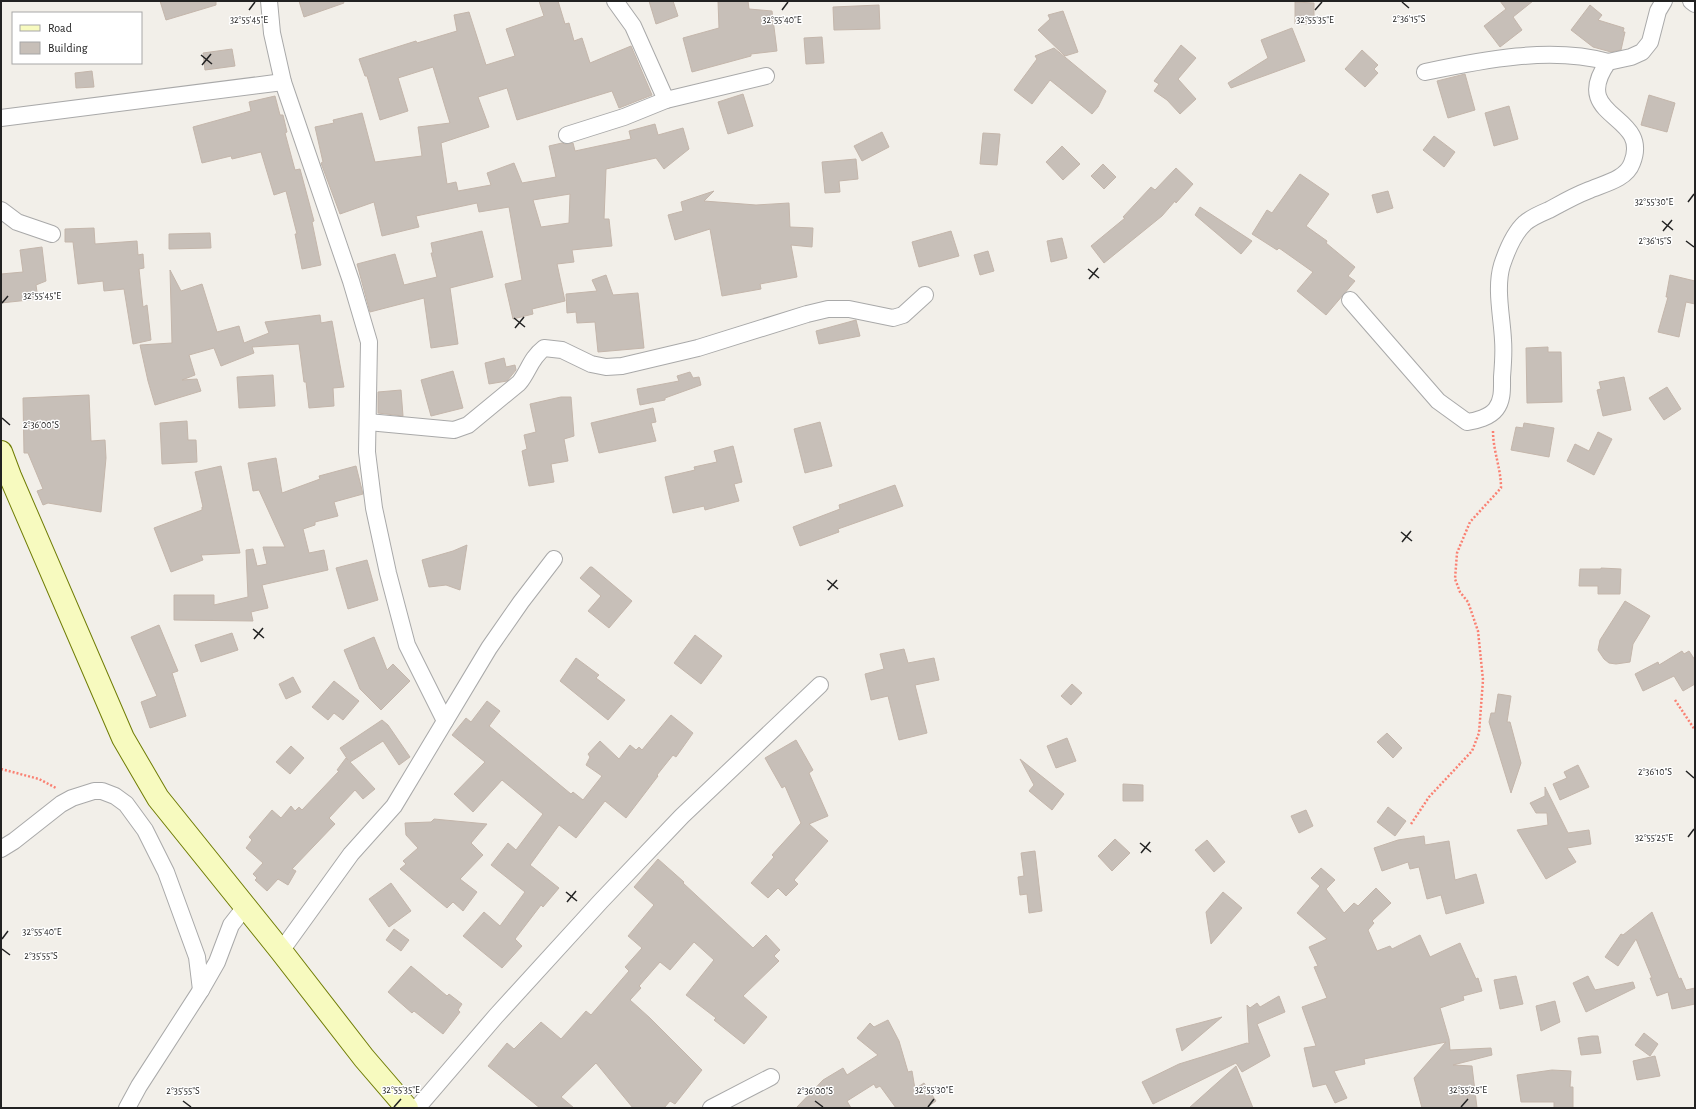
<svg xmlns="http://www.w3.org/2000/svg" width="1696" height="1109" viewBox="0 0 1696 1109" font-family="'Alegreya Sans',sans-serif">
<rect width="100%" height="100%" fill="#f2efe9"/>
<g fill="#c7bfb8" stroke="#c4b6ab" fill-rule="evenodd">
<polygon points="160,1 216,1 216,5 166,20"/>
<polygon points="299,1 343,1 344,3 304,17"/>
<path d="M539,1H558L565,24L569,23L574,41L582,38L590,63L631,46L652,95L619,108L612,91L517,120L507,88L478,97L489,127L441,143L447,184L456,182L458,191L491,185L487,173L514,163L522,183L556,177L549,146L562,143L565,144L573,143L575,151L631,139L629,131L655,124L658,135L683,128L689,149L664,169L656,158L606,169L604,219H609L612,246L572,250L574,262L557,264L565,301L532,309L533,314L513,319L505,284L522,280L509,207L479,212L477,203L416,216L419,227L382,236L374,202L340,214L321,163L323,162L315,127L334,123L333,120L362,113L375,162L422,156L418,127L450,123L433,67L398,78L408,111L380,120L367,76H365L359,59L416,41L417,43L457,31L454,15L469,12L486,65L515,56L506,29L544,16ZM570,194L569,223L541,227L533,200Z"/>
<polygon points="649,1 673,1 678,16 656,24"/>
<polygon points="718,1 748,1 749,9 772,11 777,51 751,54 751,56 692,72 683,38 719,28"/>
<polygon points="1500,1 1533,1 1513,17 1522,30 1500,47 1484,26 1506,9"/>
<polygon points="1295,2 1314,3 1314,24 1295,24"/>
<polygon points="879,5 880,29 834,30 833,7"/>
<polygon points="1590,5 1602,15 1598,20 1624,28 1623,32 1625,32 1621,50 1611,52 1593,47 1571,30"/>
<polygon points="1063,11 1078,52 1065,56 1038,30 1050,19 1048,15"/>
<polygon points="1292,28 1305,61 1231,88 1228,83 1268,58 1261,40"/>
<polygon points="822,37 824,63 806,64 804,38"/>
<polygon points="1181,45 1196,58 1178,79 1196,99 1180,114 1167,100 1154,91 1159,84 1154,81"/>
<polygon points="1054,48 1106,91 1098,107 1092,114 1050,80 1032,104 1014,90 1037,59 1035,56"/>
<polygon points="232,49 235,66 205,70 203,53"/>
<polygon points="1362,50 1378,65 1374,69 1378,73 1365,87 1345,69"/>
<polygon points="92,71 94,87 76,88 75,73"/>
<polygon points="1465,74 1475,110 1448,118 1437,81"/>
<polygon points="743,94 753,126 728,134 718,102"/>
<polygon points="1649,95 1675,103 1667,132 1641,125"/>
<polygon points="275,96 280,115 283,115 287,132 285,133 295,170 300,169 314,221 312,222 321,265 302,269 295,234 297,234 286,191 274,195 261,152 232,159 231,156 202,163 193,127 251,111 249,102"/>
<polygon points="1509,106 1518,139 1494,146 1485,113"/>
<polygon points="882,132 889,147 862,161 854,146"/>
<polygon points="983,133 1000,134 997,165 980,164"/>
<polygon points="1434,136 1455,152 1444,167 1423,150"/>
<polygon points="1062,146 1080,164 1063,180 1046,162"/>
<polygon points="856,159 858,179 839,181 840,192 825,193 822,162"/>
<polygon points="1103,164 1116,177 1104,189 1091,176"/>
<polygon points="1176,168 1193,184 1176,203 1175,201 1162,216 1104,263 1091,246 1125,218 1123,217 1151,187 1155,190"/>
<polygon points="1300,174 1329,194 1306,226 1327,241 1326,243 1355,267 1348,276 1355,281 1326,315 1297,291 1313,272 1279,248 1277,250 1252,234 1267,210 1272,213"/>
<polygon points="714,191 704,201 756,205 789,203 790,227 813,228 812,247 791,245 797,277 760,284 761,289 722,296 710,229 675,240 668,215 683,211 681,202"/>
<polygon points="1388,191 1393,208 1377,213 1372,195"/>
<polygon points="1200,207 1252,241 1241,254 1195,215"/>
<polygon points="94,228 95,244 137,241 138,255 143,254 144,268 139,269 143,307 147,305 151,340 133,344 124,289 104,291 103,281 78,284 73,242 65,242 65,229"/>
<polygon points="482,231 493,277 450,288 458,344 431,348 424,298 370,312 357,264 395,254 404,285 437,277 431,253 433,253 431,243"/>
<polygon points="951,231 959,256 919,267 912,242"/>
<polygon points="210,233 211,248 169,249 169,234"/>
<polygon points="1062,238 1067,258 1051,262 1047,241"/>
<polygon points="42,247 46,281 36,285 38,299 1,303 1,274 23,272 20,250"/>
<polygon points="988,251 994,271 980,275 974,255"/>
<polygon points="170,270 181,291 202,284 217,332 239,326 244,343 269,333 265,322 320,315 321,323 332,321 344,387 333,388 334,406 309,408 306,382 304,382 299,344 252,347 254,353 221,366 214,348 189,355 195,375 182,380 197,379 201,391 155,405 148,381 140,345 172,343"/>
<polygon points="606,275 613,295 638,293 644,348 598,352 595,322 577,323 576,312 567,313 566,294 597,291 592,280"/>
<polygon points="1670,275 1695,281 1695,304 1686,302 1679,337 1658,332 1668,297 1666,297"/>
<polygon points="856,320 860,336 819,344 816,331"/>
<polygon points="1548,347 1548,352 1561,352 1562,402 1527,403 1526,348"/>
<polygon points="504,358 506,367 515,365 516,370 507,381 489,384 485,363"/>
<polygon points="453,371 463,408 431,416 421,380"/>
<polygon points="690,372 693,378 699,377 701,385 665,398 665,400 640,405 637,389 679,381 677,376"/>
<polygon points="273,375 275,406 239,408 237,377"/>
<polygon points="1624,377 1631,410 1603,416 1597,390 1601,389 1599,382"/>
<polygon points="1667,387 1681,409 1664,420 1649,398"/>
<polygon points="401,390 403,416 378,413 378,392"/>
<polygon points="89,395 91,441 105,440 106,458 101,512 48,503 43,505 37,491 43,489 28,453 24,453 23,398"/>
<polygon points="561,397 571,397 574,436 564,439 568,461 551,464 554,482 529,486 522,451 527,449 524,435 536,432 530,404"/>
<polygon points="653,408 656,422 651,423 656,441 599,453 591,423"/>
<polygon points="187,421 188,440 196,440 197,462 162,464 160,423"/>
<polygon points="820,422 832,466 805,473 794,429"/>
<polygon points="1524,423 1554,428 1549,457 1511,450 1516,427 1523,428"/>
<polygon points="1598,432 1612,439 1594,475 1567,461 1575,444 1589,451"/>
<polygon points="733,446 742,482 734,484 739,501 705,510 704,506 673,513 665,477 695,470 694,467 717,462 714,451"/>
<polygon points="276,458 282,493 320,479 319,476 356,466 363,494 334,502 338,516 315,522 315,525 303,529 309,553 324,550 328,570 262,585 268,608 251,612 253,621 174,620 174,595 214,595 214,605 248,597 246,550 253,549 257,566 267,564 263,547 285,547 259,490 253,491 248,463"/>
<polygon points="221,466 240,553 201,555 203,560 171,572 154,528 202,510 202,507 203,507 195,472"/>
<polygon points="895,485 903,506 838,529 839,532 800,546 793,527 840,509 839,505"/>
<polygon points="467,545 460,590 446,585 429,587 422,560 453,551"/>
<polygon points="367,560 378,600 348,609 336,568"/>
<polygon points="590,567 592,567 632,601 609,628 588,611 601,596 580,578"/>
<polygon points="1601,568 1621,569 1620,594 1598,594 1598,586 1579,586 1580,569 1601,569"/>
<polygon points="1625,601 1650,616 1633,644 1630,662 1616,664 1609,663 1604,659 1598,650 1600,640"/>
<polygon points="159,625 178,671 172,673 186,716 150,728 141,702 157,696 131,637"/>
<polygon points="232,633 238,650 201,662 195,645"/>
<polygon points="695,635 722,656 701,684 674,663"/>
<polygon points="374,637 387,670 393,664 410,681 381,710 360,689 344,650"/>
<polygon points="904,649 908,663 934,658 939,680 915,685 927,733 899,740 888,696 871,700 865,674 884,669 880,654"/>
<polygon points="1682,651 1684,654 1689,651 1695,660 1695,684 1683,691 1674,676 1643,691 1635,674 1658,662 1659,665"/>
<polygon points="576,658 599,675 596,678 625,700 608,720 560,681"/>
<polygon points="293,677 301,692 286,699 279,684"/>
<polygon points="334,681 359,701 343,720 334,713 328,720 312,707"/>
<polygon points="1072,684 1082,693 1071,705 1061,696"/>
<polygon points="1498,694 1511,696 1507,722 1510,722 1521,763 1511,793 1489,722 1491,713 1495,713"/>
<polygon points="487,701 500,711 489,726 571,794 573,792 583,800 602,776 586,765 590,757 588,754 600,741 619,759 630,745 636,750 639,747 642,750 671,715 693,733 676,757 673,755 657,775 658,776 626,818 605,801 576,838 559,825 530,865 559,888 543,907 541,905 515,939 522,946 502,968 463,936 484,912 500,926 525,892 491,865 508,843 516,850 543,814 502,780 473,812 454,794 485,762 452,735 466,718 471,722"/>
<polygon points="382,720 388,725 410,757 399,765 383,741 350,762 375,789 363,799 355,790 329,818 335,824 292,869 296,871 288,885 278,879 267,891 255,880 257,878 253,874 263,863 246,848 252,840 249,837 272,810 281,818 291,806 295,811 299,807 302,810 339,771 337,770 346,758 348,760 340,748"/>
<polygon points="1387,733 1402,748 1393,758 1377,742"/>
<polygon points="1067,738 1076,761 1056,768 1047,746"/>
<polygon points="796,740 813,770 809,773 828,816 809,824 828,841 794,880 798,884 786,896 778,888 768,898 751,883 774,857 772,855 801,823 785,786 782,788 765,758"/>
<polygon points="291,746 304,758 290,774 276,762"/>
<polygon points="1020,759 1064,794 1052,810 1029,791 1034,785"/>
<polygon points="1578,765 1589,787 1560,800 1553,784 1567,778 1564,772"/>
<polygon points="1123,784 1143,785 1143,801 1123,801"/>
<polygon points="1545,787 1568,833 1589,830 1591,844 1567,848 1576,862 1546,879 1517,830 1548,825 1547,813 1536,813 1530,803 1545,796"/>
<polygon points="1388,807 1406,821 1395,836 1377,822"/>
<polygon points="1306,810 1313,826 1299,833 1291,816"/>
<polygon points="434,819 487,824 471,843 483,855 460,879 477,892 463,911 453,902 447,908 400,869 406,864 403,861 418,848 406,835 405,823 431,822"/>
<polygon points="1424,836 1425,845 1449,841 1455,880 1476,874 1484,903 1446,914 1441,895 1427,899 1419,867 1410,869 1408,862 1382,871 1374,848 1398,840"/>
<polygon points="1115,839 1130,853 1112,871 1098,856"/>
<polygon points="1207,840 1225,862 1214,872 1195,850"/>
<polygon points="1035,851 1042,911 1029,913 1027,894 1020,895 1018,877 1024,876 1021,853"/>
<polygon points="658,859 684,882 683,883 753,948 766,935 780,950 774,956 779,961 743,996 767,1017 744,1044 714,1020 716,1018 686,995 714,960 694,942 670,970 660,962 639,986 641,988 630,1000 650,1018 702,1070 675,1104 670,1101 664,1108 633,1108 596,1063 561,1097 574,1108 540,1108 488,1066 507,1043 514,1049 541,1022 561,1039 586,1011 591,1015 629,971 625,967 642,948 628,936 654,905 634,887"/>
<polygon points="1321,868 1335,880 1326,889 1344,913 1354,903 1358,906 1376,888 1391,903 1372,921 1374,923 1368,930 1377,951 1390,946 1392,949 1420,935 1430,957 1460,943 1476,979 1478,978 1482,991 1463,996 1464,1000 1440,1008 1449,1039 1450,1050 1491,1048 1492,1055 1453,1065 1472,1066 1477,1108 1422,1108 1414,1078 1446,1042 1364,1059 1365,1064 1334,1071 1347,1098 1335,1103 1326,1084 1313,1087 1304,1048 1316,1046 1302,1007 1327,998 1314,967 1318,966 1309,947 1327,939 1297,913 1320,886 1311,878"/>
<polygon points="391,883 411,911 389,927 369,899"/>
<polygon points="1223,892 1242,908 1211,944 1206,912"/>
<polygon points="1652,912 1679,979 1681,978 1686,990 1695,988 1695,1004 1672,1009 1668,992 1657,996 1650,978 1652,978 1636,939 1618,966 1605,957 1621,934 1623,935"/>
<polygon points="394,929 409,940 401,951 386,940"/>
<polygon points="411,966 447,996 449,994 462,1004 458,1010 460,1012 443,1034 414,1011 412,1013 388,992"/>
<polygon points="1516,976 1523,1004 1500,1009 1494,980"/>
<polygon points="1588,976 1595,990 1633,982 1635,988 1586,1012 1573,983"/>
<polygon points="1279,996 1285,1012 1257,1024 1270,1056 1242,1072 1236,1063 1153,1104 1142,1082 1179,1064 1247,1043 1249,1044 1247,1005 1250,1008 1257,1003 1260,1007"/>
<polygon points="1555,1001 1560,1022 1541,1031 1536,1006"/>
<polygon points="1222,1017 1182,1051 1176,1029"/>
<polygon points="888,1020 899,1041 908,1072 912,1071 915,1089 924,1083 936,1101 926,1108 896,1108 880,1086 876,1088 874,1084 847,1101 851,1108 796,1108 823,1080 843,1068 847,1075 878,1055 857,1038 870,1023 874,1027"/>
<polygon points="1644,1033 1658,1044 1650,1056 1635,1045"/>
<polygon points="1592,1036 1598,1036 1601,1053 1581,1055 1578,1038"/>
<polygon points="1655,1056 1660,1076 1637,1080 1633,1061"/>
<polygon points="1236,1066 1253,1108 1189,1108"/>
<polygon points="1552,1070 1571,1071 1570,1087 1573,1087 1573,1108 1554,1108 1554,1102 1521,1102 1517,1075"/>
</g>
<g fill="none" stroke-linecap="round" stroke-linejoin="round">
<defs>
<g id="street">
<polyline points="269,1 272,33 283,82 351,281 369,342 367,452 374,508 388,573 407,645 445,721"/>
<polyline points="615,1 633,26 666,100"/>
<polyline points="1691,1 1695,4"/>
<path d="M1425,72C1482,60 1551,46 1608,62"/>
<polyline points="1,118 283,82"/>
<polyline points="567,135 624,117 666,100 766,76"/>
<polyline points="1,210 17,222 52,234"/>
<path d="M1350,300L1438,401L1467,422C1476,421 1490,417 1496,409C1503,400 1502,388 1502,377C1503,365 1504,352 1503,340C1502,317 1495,288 1502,265C1507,250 1514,233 1525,223C1532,217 1542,213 1549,210C1562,203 1574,196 1587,191C1602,184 1626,180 1632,163C1652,113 1568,119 1608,62L1631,57L1642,52L1650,42L1658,11L1664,1"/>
<path d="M368,422L454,430L468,425L519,383C529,371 530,359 544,348L562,350L591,364L606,367L622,366L698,348L807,314L828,309H849L893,318L903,315L925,295"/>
<polyline points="1,849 14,841 61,804 72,798 94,791 102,791 115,796 126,804 145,830 166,872 197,957 201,990"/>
<polyline points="281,951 351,854 394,806 489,648 521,602 554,559"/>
<polyline points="127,1108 139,1086 201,990 217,962 231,925 245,907"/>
<polyline points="417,1108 496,1016 601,901 682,816 820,685"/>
<polyline points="711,1108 771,1077"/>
</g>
<polyline id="secondary" points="1,452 10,476 123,738 158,798 281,951 364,1058 407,1108"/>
</defs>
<use href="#street" stroke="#a9a9a9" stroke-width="18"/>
<use href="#secondary" stroke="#707d05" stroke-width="24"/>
<g stroke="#fa8072" stroke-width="2.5" stroke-dasharray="2 2" stroke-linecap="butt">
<polyline points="1675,700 1695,730"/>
<polyline points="1,769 39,779 56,788"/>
<path d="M1411,824L1429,797L1472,751L1479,733L1483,680L1478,631L1468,602L1460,592L1455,579L1457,553L1470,522L1501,488C1501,468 1493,451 1493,431"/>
</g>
<use href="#street" stroke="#fff" stroke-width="16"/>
<use href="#secondary" stroke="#f7fabf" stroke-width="22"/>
</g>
<path fill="none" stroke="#222" stroke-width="1.5" d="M1402,2L1409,8M249,10L255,2M782,10L788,2M1315,10L1322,2M201,55L212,64M202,65L211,54M1688,202L1694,194M1662,221L1673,230M1663,231L1672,220M1686,241L1694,247M1088,269L1099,278M1089,279L1098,268M2,303L8,296M514,318L525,327M515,328L524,317M2,418L10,425M1401,532L1412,541M1402,542L1411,531M827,580L838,589M828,590L837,580M253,629L264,638M254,639L263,628M1686,771L1694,778M1688,837L1694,829M1140,843L1151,852M1141,853L1150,842M566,892L577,901M567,902L576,891M2,939L8,931M2,949L10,955M183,1101L191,1107M815,1101L823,1107M394,1107L401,1099M928,1107L934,1099M1461,1107L1468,1099"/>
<g font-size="10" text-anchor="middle" fill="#222" stroke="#fff" stroke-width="3" stroke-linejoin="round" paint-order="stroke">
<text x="1409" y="22">2°36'15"S</text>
<text x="249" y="23">32°55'45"E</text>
<text x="782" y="23">32°55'40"E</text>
<text x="1315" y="23">32°55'35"E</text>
<text x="1654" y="205">32°55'30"E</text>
<text x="1655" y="244">2°36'15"S</text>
<text x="42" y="299">32°55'45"E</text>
<text x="41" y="428">2°36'00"S</text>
<text x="1655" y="775">2°36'10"S</text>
<text x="1654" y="841">32°55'25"E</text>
<text x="42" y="935">32°55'40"E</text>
<text x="41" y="959">2°35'55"S</text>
<text x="401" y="1093">32°55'35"E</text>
<text x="934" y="1093">32°55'30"E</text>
<text x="1468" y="1093">32°55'25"E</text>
<text x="183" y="1094">2°35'55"S</text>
<text x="815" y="1094">2°36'00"S</text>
</g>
<rect width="1696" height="1109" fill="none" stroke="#222222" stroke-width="4"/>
<rect x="12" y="12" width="130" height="52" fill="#ffffff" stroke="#a7a7a7"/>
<rect x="20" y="25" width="20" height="6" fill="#f7fabf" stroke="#a7a7a7"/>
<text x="48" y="32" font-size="12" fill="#222222">Road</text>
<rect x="20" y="42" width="20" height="12" fill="#c7bfb8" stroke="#a7a7a7"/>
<text x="48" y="52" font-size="12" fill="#222222">Building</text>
</svg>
